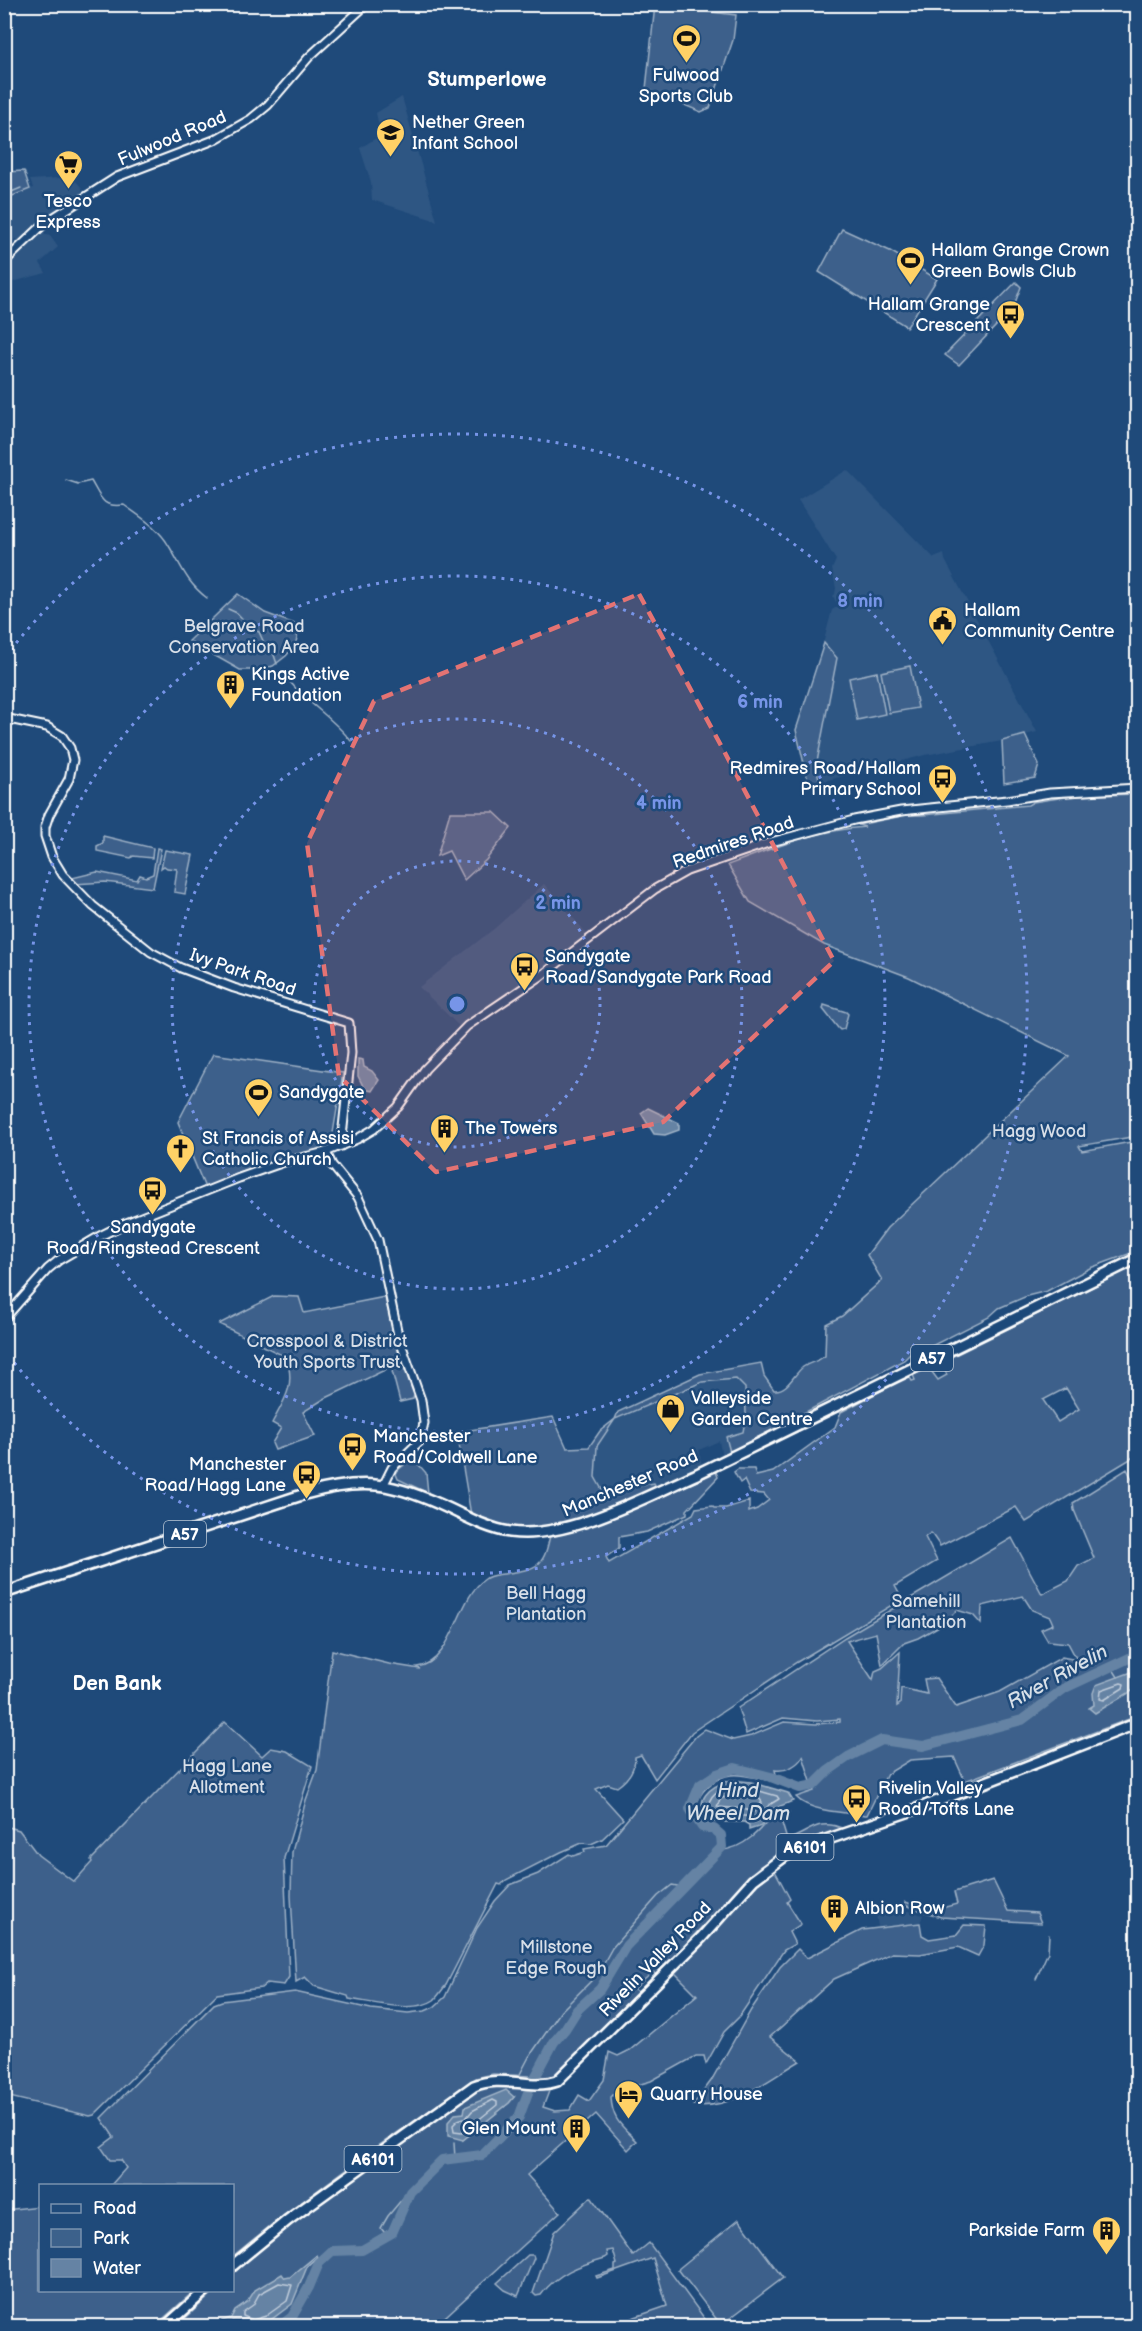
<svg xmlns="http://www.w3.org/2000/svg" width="1142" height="2331" viewBox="0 0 1142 2331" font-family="'Balsamiq Sans',sans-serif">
<rect width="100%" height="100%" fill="#1f4a7a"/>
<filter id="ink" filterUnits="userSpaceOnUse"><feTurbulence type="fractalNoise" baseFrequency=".0167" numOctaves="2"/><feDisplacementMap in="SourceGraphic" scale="12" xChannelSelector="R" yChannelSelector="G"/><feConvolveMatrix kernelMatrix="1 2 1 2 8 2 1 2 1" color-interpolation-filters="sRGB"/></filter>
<g filter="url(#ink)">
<g fill="#2e5683">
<polygon points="402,97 437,221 372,200 371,182 360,148 381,135 376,113"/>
<polygon points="59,178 74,179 82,188 82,192 46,217 33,230 50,236 58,247 40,263 46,273 5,284 5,264 22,248 16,238 5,249 4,223 9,228 5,221 5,200 33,188 30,180"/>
<polygon points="847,470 934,558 944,554 945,560 1037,732 1002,741 925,755 809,785 796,730 817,667 832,610 838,606 833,596 835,594 836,588 832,569 836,560 798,500"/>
<polygon points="544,884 588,935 523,986 461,1028 419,987 495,928"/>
<polygon points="720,1379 737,1379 745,1388 746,1414 743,1432 726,1437 730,1452 722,1456 719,1441 699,1450 702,1466 657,1488 654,1483 604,1493 595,1477 597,1446 615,1419 703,1382"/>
<polygon points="897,1911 910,1911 923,1915 920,1923 878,1927 876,1914"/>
</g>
<g fill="#3c618b" stroke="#9eb0c5" stroke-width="1.5" fill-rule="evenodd">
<polygon points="655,5 736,15 733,40 710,108 701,112 646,89"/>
<polygon points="24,171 30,189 5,199 5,172"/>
<polygon points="842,229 890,251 937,279 907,327 819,272"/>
<polygon points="1016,282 1021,287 1013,308 959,365 945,355"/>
<polygon points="238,594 265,613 300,626 295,646 286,656 273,666 259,670 240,670 189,641"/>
<polygon points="824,643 837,658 816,767 820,782 809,785 796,730"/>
<polygon points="910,666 918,708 889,713 881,672"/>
<polygon points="877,672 885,714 857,720 849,678"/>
<polygon points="1025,735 1039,765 1035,778 1004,783 1002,741"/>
<path d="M1137,794V1136L1079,1146L1082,1151L1137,1141V1251L1090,1268L1047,1291L1027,1296L999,1308L989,1317L914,1355L910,1354L904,1360L730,1452L726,1437L743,1432L746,1414L745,1388L736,1379L702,1382L615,1419L597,1446L595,1477L604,1493L654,1483L662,1497L716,1472L718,1477L687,1510V1514L647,1532L619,1537V1548L606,1557L609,1563L693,1514L696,1508L712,1506L714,1508H726L749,1501V1512L757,1509L769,1500L764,1494L750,1493L744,1480L740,1483L734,1472L738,1469H754L756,1476L773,1472L835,1427L841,1412L909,1376L912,1381L915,1380L913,1375L929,1368L938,1380L947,1375L941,1362L1137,1265V1455L1026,1522L1016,1507L940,1546L931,1533L925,1537L937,1561L895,1586L902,1599L797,1662L692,1732L655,1779L641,1755L635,1757C635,1770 627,1780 617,1787L608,1784L596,1789L623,1819L602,1839L591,1844L582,1843L561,1852L506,1880L501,1885L498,1884L446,1985C442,1990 438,1996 434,2000C414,2014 372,2002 349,1999L348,1996L314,1986L305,1977L296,1982L291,1896L292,1852L306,1800L317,1770L332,1650L389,1664L420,1669L417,1667C454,1662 456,1599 485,1579C490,1575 497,1575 503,1574C540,1568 544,1568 551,1530L511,1528L471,1515L457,1432L553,1417L567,1448L589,1447L600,1431L615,1419L618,1412L700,1374L761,1363L764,1376L774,1390C788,1391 793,1375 803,1367C810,1362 817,1362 825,1356L826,1324L842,1316L882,1280L867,1255L887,1228L1069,1056L909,977L824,945L750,902L728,865C772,848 817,830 865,827L858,825L907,815H923L1028,805L1033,802L1072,796ZM1066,1388L1079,1409L1058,1422L1043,1400Z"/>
<polygon points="450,812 494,812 511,828 486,860 464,880 449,851 437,856"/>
<polygon points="103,836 153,848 152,858 133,856 131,858 97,851 97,846 103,843"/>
<polygon points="157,848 161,849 153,888 105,882 74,884 72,881 72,878 97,872 137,880 140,875 146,877 153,874"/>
<polygon points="165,850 193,855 185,894 174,892 177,869 167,868 164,866 161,868"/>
<polygon points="824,1005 846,1012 848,1014 844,1029 840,1030 838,1028 823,1009"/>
<polygon points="213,1054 343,1073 331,1145 266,1165 205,1188 178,1122"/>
<path d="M274,1296L299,1297L304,1313L385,1297L396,1345L414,1395L413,1399L400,1402L391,1367L324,1399L303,1412L315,1436L275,1450L272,1443L281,1428L272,1423C285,1399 296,1385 286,1357L219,1324Z"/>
<polygon points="413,1458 426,1473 428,1493 398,1479 396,1474 398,1470"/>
<path d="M1127,1469L1138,1491L1137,1716L965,1781L954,1757L910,1760L887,1774L867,1815C848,1813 809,1812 796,1797L814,1791L803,1756C798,1765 786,1772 775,1770L778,1783C766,1780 742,1773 731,1775C701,1779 679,1820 715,1827L720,1850C744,1850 762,1828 776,1811L789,1812L781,1820L787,1840C809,1833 818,1817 844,1829L817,1837L783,1852L759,1867L656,1975L653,1972L634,1989L638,1992L554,2075L548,2077L493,2074L476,2078L368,2153L276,2221L233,2256L232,2186L111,2185L126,2168L121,2160H110L101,2147L114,2137L101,2118L214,2004L222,2001L295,1992L371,2009L408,2013L425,2011L434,2007L445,1997L477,1928L495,1901L510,1885L538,1874L569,1854L573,1856L585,1852L584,1849L606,1845L696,1736L705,1729L733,1740L751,1736L784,1722L816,1724L840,1722V1719L817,1721L783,1718L746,1734L738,1708L845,1637L1012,1538L1042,1594L1068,1581L1078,1566L1094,1558L1074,1510L1073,1503ZM1023,1596L1032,1610L1050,1617L1053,1624L1041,1629L1048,1641L1068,1643L1077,1660L1062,1657L1000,1692L956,1707L936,1678L924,1679L927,1694L901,1688L900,1704L897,1706L900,1652L882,1668L875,1671L873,1680L847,1641L876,1633L882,1665L904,1643L918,1638L943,1624L957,1610L973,1615L981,1624L982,1606Z"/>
<polygon points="225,1722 262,1756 271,1748 287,1751 312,1766 284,1858 289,1977 284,1985 267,1983 261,1988 217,1994 94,2115 90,2116 5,2096 5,1826 19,1830 38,1855 74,1882 92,1862 91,1860"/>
<path d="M773,1867L790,1899L787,1902L801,1924L789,1932L795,1944L784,1950L739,2017L724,2032L706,2064L704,2056H696L651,2081L617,2091L611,2097C612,2120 622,2126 637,2141L628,2150L596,2114L527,2175L560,2212L435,2326H340L337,2324L283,2326L294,2318L310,2289L319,2264L334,2254L362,2253L393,2235L413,2192L442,2162L483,2157L521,2119L533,2085L551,2086L543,2107L555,2111L570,2110L579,2095L589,2101L604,2080L609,2052L618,2056L630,2050L697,1995L674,1972L744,1893Z"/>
<polygon points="993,1880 1008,1911 1037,1913 1041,1923 941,1917 904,1905 905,1902 922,1907 940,1905 942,1908 957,1904 954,1892"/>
<path d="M920,1923L922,1935L929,1939L956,1935L964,1925L986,1926L984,1945L978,1956L958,1947L920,1954L892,1953L834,1979L770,2037L800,2061C769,2079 731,2111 693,2105L711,2081L751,2010L780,1967L798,1949L807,1958L862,1930Z"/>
<path d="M495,2084L512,2088L528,2087L517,2116L481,2153L441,2158L411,2188L389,2230L363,2246L330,2251L317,2262L307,2286L290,2315L274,2326H177L215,2291L232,2290L233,2274L274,2235L477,2090ZM514,2097L509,2103L463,2140L464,2113Z"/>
<path d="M591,2197L633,2256L649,2243L710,2326H617L635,2317L667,2306L653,2258L597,2278L596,2276L615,2270V2265L617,2264L613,2250L607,2251L608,2256L605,2258C580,2265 557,2273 541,2295L536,2296L533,2293L554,2232Z"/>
<polygon points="40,2206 40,2290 194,2291 155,2326 5,2326 5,2210"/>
<polygon points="739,2219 783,2278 721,2325 678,2269"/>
<polygon points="528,2255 533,2255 534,2258 518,2296 505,2290 497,2283"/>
</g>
<g fill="#6583a4" stroke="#a3b5c8" stroke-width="1.5">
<polygon points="358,1059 363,1060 364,1067 372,1071 379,1080 372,1091 368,1090 364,1096 359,1093 363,1086 358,1076"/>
<polygon points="648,1108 679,1123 679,1130 665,1135 654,1134 641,1113"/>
<polygon points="1137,1670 1137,1688 1095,1713 1089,1708 1094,1705 1093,1693 1096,1685"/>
<path d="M731,1780L751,1782L788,1793L793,1801L773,1809L761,1826L749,1830V1825L744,1822H710C691,1800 710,1786 731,1780Z"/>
<polygon points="506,2090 514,2097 509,2103 463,2140 448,2136 448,2122 455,2114 464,2113 465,2107"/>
<polygon points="317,2255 318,2257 307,2267 292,2304 268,2322 254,2325 234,2320 225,2325 222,2321 231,2318 235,2310 248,2301 255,2290 282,2274 285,2278 290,2277"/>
</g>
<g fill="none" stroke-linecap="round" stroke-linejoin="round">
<g stroke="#c1cddb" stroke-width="1.5">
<polygon points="1121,1683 1124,1684 1123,1688 1104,1700 1100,1699 1101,1690"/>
<path d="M732,1786L749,1788L777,1796L779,1799L769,1805L756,1821L745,1816L712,1815L708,1809C709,1794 718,1790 732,1786Z"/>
<polygon points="733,1794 759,1798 762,1802 754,1812 744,1809 717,1807 720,1799"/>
<polygon points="493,2100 497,2102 497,2105 462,2133 454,2132 453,2125 458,2120 467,2117 472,2111"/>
<polygon points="279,2283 292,2285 287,2301 266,2316 253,2320 243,2316 243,2312 253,2305 259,2294"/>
</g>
<g stroke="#a3b5c8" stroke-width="1.5">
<polyline points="4,195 21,188"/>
<path d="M66,480L78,484L91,481C101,498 102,508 124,505C139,516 159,528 169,546C182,567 186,582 207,598"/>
<polyline points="228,609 237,613 250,627 259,632 265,645 273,652 277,664"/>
<path d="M286,677C305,702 332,717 351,741"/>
<polyline points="1111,1666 1118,1677"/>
<polyline points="1036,1979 1048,1952 1049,1935"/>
<polyline points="519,2076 529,2057 561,2011 597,1975 612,1948 658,1896 672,1885 683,1887"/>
<polyline points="454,2143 455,2158"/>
<polyline points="387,2236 381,2228 388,2216 408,2192 411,2191"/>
</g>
<polyline stroke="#6583a4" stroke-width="10" points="280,2326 292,2317 309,2287 319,2263 332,2251 362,2250 392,2233 410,2192 442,2160 482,2155 519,2117 530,2087 554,2042 565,2029 577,2010 600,1989 626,1946 722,1847 721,1835 714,1829 702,1827 690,1809 700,1785 717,1774 735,1768 771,1777 800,1788 814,1785 828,1771 848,1757 882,1740 923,1746 1022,1720 1065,1688 1138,1654"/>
<defs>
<g id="minor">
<polyline points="4,262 45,223 117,177 214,140 251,119 268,105 309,57 367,4"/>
<polyline points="4,718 47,727 62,736 70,748 73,760 69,779 49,815 45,827 45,836 52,857 63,875 93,906 151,952 181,968 234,988 349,1023 351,1053 341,1146"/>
<polyline points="326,1152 332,1165 358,1197 378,1240 398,1335 421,1400 424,1423 420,1441 392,1468 384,1484"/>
<polyline points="4,1319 48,1269 59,1260 100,1236 126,1223 239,1178 284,1162 326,1152 357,1139 374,1129 398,1107 425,1069 467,1026 541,976 655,889 687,871 771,842 854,820 901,811 1007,800 1050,793 1138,788"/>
</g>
<g id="major">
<path d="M4,1593L305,1494C365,1477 395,1483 450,1509C469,1518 489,1529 510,1532C567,1540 643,1498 695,1475L1138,1258"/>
<path d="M232,2266L288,2220L474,2086C502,2074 530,2090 557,2081L701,1938L753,1880L785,1856L808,1846L925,1806L1138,1723"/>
<polyline points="166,2326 206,2290"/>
</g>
</defs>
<use href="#minor" stroke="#fff" stroke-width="11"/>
<use href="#major" stroke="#fff" stroke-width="14"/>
<use href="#minor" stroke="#1f4a7a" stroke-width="7"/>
<use href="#major" stroke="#1f4a7a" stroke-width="9"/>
</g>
</g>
<path fill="#e47373" fill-opacity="0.2" stroke="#e47373" stroke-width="4.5" stroke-dasharray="12 8" stroke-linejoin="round" d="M639,594L724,751L834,961L663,1122L436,1172L339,1076L307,843L374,701Z"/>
<g fill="none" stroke="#7795e8" stroke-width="3" stroke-dasharray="3 6">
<circle cx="457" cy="1004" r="143"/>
<circle cx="457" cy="1004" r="285"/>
<circle cx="457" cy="1004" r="428"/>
<path d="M5 657A570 570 0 1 1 5 1351"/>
</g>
<defs>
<symbol id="stadium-pin" viewBox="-11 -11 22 30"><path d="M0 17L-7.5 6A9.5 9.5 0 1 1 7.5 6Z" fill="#ffd166" stroke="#1f4a7a"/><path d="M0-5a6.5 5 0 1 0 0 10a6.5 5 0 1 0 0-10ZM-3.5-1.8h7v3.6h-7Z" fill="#111"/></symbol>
<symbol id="school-pin" viewBox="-11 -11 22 30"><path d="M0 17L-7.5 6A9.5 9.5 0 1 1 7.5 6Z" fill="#ffd166" stroke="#1f4a7a"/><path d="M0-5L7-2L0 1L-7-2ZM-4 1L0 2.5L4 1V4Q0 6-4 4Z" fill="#111"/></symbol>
<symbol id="supermarket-pin" viewBox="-11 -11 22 30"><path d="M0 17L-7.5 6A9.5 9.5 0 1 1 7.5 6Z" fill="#ffd166" stroke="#1f4a7a"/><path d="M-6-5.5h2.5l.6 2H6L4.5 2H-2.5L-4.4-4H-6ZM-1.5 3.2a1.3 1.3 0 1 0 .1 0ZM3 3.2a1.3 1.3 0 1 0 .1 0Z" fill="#111"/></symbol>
<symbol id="bus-pin" viewBox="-11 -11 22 30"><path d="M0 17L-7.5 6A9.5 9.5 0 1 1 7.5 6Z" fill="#ffd166" stroke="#1f4a7a"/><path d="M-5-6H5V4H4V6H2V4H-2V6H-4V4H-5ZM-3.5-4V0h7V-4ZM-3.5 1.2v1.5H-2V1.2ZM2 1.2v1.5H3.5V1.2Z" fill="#111"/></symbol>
<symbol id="civic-pin" viewBox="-11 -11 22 30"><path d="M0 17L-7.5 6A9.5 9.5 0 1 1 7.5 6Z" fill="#ffd166" stroke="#1f4a7a"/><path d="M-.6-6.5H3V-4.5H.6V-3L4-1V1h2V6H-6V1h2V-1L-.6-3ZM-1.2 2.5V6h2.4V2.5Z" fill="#111"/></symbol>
<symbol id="building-pin" viewBox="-11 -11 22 30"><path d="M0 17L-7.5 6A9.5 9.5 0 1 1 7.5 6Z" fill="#ffd166" stroke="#1f4a7a"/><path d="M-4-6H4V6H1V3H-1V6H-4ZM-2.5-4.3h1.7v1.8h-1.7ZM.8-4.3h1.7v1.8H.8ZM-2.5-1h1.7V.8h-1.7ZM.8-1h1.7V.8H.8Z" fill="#111"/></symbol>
<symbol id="church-pin" viewBox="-11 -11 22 30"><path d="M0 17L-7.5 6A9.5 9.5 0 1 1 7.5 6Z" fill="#ffd166" stroke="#1f4a7a"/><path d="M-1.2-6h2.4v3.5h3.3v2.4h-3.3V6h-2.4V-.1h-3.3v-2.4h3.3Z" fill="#111"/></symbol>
<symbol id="shop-pin" viewBox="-11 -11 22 30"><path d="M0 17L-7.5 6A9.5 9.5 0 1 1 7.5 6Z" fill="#ffd166" stroke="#1f4a7a"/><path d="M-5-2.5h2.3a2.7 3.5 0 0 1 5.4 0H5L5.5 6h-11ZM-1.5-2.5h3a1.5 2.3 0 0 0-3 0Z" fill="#111"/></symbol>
<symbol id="hotel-pin" viewBox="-11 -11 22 30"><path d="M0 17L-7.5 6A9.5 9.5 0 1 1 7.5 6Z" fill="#ffd166" stroke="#1f4a7a"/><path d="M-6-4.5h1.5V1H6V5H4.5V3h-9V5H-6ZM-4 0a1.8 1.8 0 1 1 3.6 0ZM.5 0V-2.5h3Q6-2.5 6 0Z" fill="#111"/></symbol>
</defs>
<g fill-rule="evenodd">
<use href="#stadium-pin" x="670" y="22" width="33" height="45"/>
<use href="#school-pin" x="374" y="116" width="33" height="45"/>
<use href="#supermarket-pin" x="52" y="148" width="33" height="45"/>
<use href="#stadium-pin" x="894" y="244" width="33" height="45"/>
<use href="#bus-pin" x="994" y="298" width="33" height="45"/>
<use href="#civic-pin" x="926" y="604" width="33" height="45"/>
<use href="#building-pin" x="214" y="668" width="33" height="45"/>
<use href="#bus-pin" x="926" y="762" width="33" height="45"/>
<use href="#bus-pin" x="508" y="950" width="33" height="45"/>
<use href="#stadium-pin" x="242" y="1076" width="33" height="45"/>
<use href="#building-pin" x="428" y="1112" width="33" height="45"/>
<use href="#church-pin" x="164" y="1132" width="33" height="45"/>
<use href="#bus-pin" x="136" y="1174" width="33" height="45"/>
<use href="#shop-pin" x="654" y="1392" width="33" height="45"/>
<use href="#bus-pin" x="336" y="1430" width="33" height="45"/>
<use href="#bus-pin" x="290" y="1458" width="33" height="45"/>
<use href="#bus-pin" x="840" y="1782" width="33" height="45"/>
<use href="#building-pin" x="818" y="1892" width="33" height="45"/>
<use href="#hotel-pin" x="612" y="2078" width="33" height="45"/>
<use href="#building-pin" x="560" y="2112" width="33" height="45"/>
<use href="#building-pin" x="1090" y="2214" width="33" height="45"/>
</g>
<g text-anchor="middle" stroke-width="5" stroke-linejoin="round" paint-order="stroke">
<g fill="#1f4a7a" stroke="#bcc9d7" stroke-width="1.5">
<rect x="911" y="1345" width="42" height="26" rx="4.5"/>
<rect x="164" y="1521" width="42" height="26" rx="4.5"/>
<rect x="776.5" y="1834" width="57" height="26" rx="4.5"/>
<rect x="344.5" y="2146" width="57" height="26" rx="4.5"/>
</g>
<g font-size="16" font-weight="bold" fill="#fff">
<text x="932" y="1364">A57</text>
<text x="185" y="1540">A57</text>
<text x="805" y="1853">A6101</text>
<text x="373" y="2165">A6101</text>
</g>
<g font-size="18" fill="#fff" stroke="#1f4a7a" text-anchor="start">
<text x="686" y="81" text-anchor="middle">Fulwood<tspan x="686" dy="21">Sports Club</tspan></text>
<text x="412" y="128">Nether Green<tspan x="412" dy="21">Infant School</tspan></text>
<text x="68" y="207" text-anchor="middle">Tesco<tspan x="68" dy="21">Express</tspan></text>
<text x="931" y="256">Hallam Grange Crown<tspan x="931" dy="21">Green Bowls Club</tspan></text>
<text x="990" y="310" text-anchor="end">Hallam Grange<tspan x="990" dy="21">Crescent</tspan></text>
<text x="964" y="616">Hallam<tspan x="964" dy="21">Community Centre</tspan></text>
<text x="251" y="680">Kings Active<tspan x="251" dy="21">Foundation</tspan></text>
<text x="921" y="774" text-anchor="end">Redmires Road/Hallam<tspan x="921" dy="21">Primary School</tspan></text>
<text x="545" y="962">Sandygate<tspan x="545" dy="21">Road/Sandygate Park Road</tspan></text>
<text x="279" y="1098">Sandygate</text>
<text x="465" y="1134">The Towers</text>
<text x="202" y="1144">St Francis of Assisi<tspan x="202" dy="21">Catholic Church</tspan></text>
<text x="153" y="1233" text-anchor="middle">Sandygate<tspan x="153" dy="21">Road/Ringstead Crescent</tspan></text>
<text x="691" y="1404">Valleyside<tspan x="691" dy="21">Garden Centre</tspan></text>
<text x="373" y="1442">Manchester<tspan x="373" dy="21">Road/Coldwell Lane</tspan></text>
<text x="286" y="1470" text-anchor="end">Manchester<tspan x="286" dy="21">Road/Hagg Lane</tspan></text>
<text x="878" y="1794">Rivelin Valley<tspan x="878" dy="21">Road/Tofts Lane</tspan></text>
<text x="855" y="1914">Albion Row</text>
<text x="650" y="2100">Quarry House</text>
<text x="556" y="2134" text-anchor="end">Glen Mount</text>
<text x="1085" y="2236" text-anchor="end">Parkside Farm</text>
</g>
<g font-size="18" fill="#fff" stroke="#1f4a7a">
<text transform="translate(172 138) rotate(-23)" y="6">Fulwood Road</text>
<text transform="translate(733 842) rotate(-19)" y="6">Redmires Road</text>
<text transform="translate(243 972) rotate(19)" y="6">Ivy Park Road</text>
<text transform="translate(630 1483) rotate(-23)" y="6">Manchester Road</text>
<text transform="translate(655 1959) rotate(-46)" y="6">Rivelin Valley Road</text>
</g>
<g font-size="18" fill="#d8dfe8" stroke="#1f4a7a">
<text x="244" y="632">Belgrave Road<tspan x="244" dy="21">Conservation Area</tspan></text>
<text x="1039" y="1137">Hagg Wood</text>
<text x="327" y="1347">Crosspool &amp; District<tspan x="327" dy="21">Youth Sports Trust</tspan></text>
<text x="546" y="1599">Bell Hagg<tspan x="546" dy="21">Plantation</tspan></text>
<text x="926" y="1607">Samehill<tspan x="926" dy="21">Plantation</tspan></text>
<text x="227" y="1772">Hagg Lane<tspan x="227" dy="21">Allotment</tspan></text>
<text x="556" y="1953">Millstone<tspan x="556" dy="21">Edge Rough</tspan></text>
</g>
<g font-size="20" font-weight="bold" fill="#fff" stroke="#1f4a7a">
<text x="487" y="86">Stumperlowe</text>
<text x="117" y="1690">Den Bank</text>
</g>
<g font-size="20" font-style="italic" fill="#d8e0e8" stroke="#1f4a7a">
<text transform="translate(1057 1676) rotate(-29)" y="7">River Rivelin</text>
<text x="738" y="1797">Hind<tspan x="738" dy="23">Wheel Dam</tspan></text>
</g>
</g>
<circle cx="457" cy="1004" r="9" fill="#7795e8" stroke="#1f4a7a" stroke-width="3"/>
<g font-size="18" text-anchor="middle" font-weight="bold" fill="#7795e8" stroke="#1f4a7a" stroke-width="5" stroke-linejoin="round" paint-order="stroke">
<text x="860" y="607">8 min</text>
<text x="760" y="708">6 min</text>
<text x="659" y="809">4 min</text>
<text x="558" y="909">2 min</text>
</g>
<rect width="1142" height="2331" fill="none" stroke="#1f4a7a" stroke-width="24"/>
<rect x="12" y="12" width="1118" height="2307" fill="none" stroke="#fff" stroke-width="2" filter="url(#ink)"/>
<rect x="39" y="2184" width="195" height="108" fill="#1f4a7a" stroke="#7992af" stroke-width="1.5"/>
<rect x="51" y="2204" width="30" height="9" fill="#1f4a7a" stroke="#7992af" stroke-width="1.5"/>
<text x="93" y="2214" font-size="18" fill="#ffffff">Road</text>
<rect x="51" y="2229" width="30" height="18" fill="#3c618b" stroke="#7992af" stroke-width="1.5"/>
<text x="93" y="2244" font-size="18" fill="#ffffff">Park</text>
<rect x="51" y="2259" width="30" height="18" fill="#6583a4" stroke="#7992af" stroke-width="1.5"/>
<text x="93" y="2274" font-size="18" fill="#ffffff">Water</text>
</svg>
